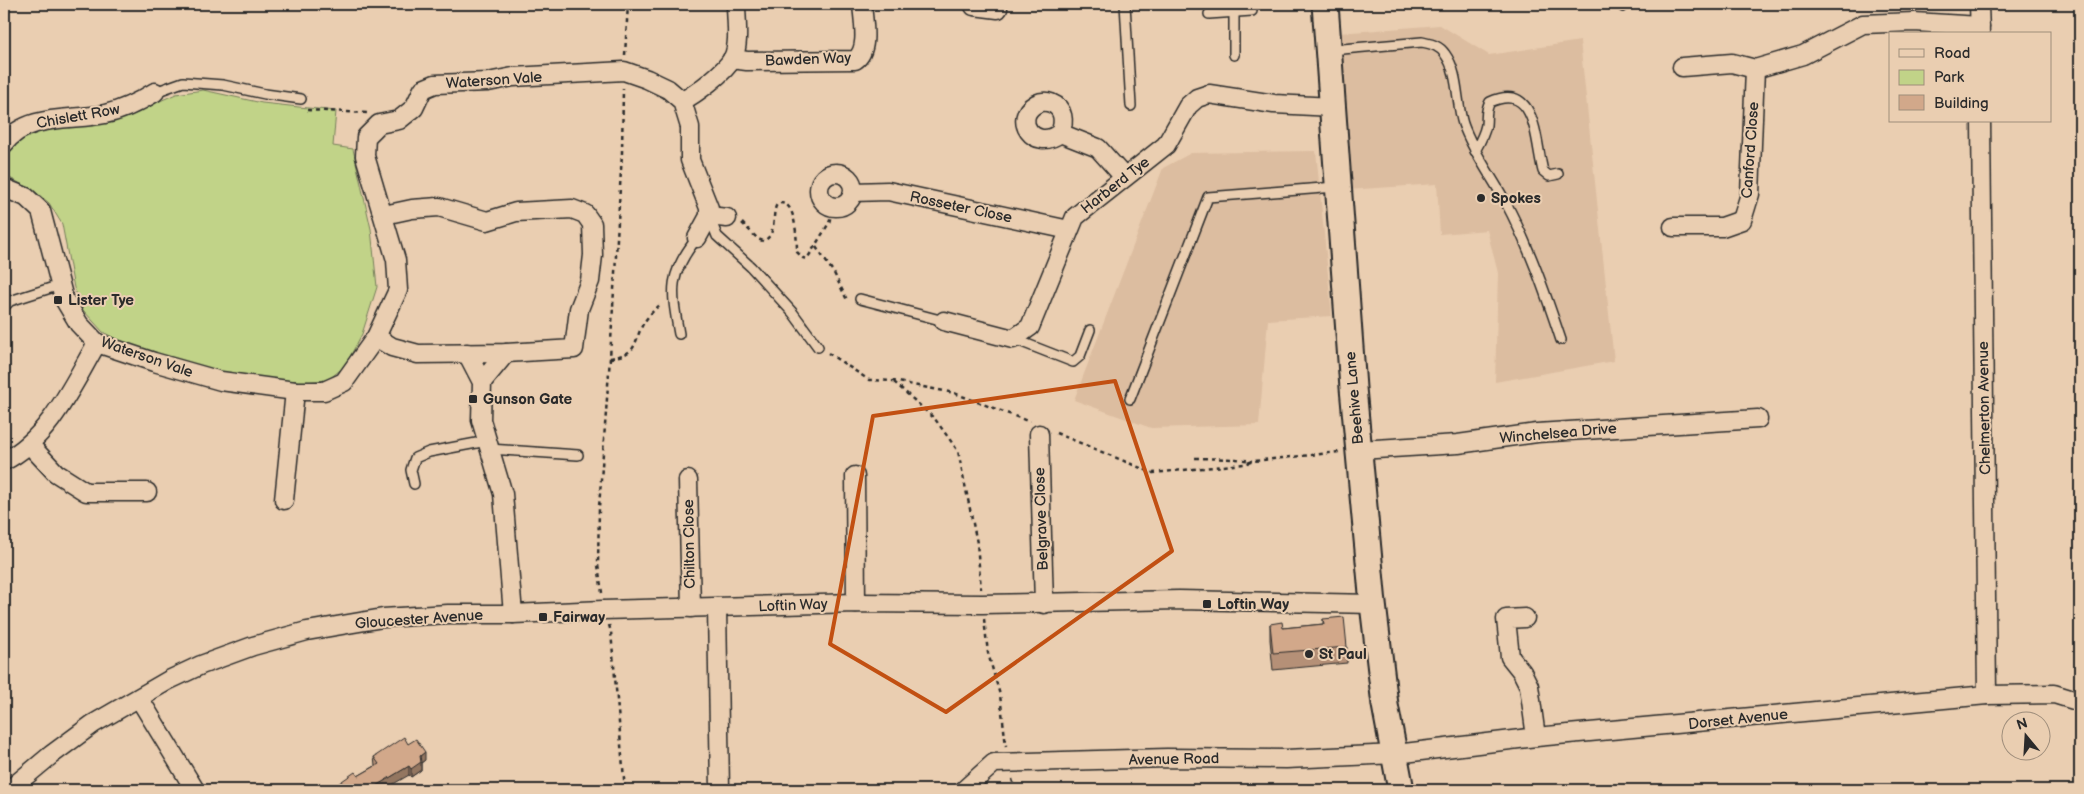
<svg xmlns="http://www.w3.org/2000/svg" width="2084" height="794" viewBox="0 0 2084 794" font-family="'Balsamiq Sans',sans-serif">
<rect width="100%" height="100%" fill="#eaceb1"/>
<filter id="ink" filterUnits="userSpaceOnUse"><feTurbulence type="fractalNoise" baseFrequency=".02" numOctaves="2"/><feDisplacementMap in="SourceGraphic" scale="10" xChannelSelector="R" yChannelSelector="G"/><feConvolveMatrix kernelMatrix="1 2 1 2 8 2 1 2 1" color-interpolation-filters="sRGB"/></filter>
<g filter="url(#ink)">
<g fill="#dcbda0">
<polygon points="1440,25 1489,55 1580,41 1614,361 1495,382 1498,273 1487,230 1440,234 1437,184 1347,190 1339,33"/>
<polygon points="1316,151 1332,316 1268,320 1259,425 1151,428 1074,400 1163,168 1191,153"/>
</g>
<polygon fill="#c1d388" stroke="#767f5a" points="203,90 262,103 336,111 333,146 353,149 371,229 377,287 362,334 345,366 328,380 303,382 223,374 124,343 103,332 83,310 74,288 62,224 49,203 33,190 4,175 5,154 21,138 42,129 128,115 176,94"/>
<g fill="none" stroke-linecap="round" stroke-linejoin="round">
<defs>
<g id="service">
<polyline points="1125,4 1131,106"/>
<polyline points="1234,4 1234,55"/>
<polyline points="1622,4 1623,7"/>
<polyline points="1209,14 1252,11"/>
<path d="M1331,50L1422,42C1431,44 1439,45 1445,54C1459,73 1456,102 1463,124C1473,152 1491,175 1505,201C1529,246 1545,292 1561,340"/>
<polyline points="155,92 183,82 223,85 265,94 301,99"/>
<path d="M1475,151C1480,142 1484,135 1486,125C1487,116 1485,110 1490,102C1537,81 1535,141 1543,171L1549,176L1558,174"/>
<polyline points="710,218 717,236 751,267 793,313 818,347"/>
<polyline points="860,299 944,321"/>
<polyline points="4,307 10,301 60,285"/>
<path d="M679,334C671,289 668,275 697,238"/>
<polyline points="1014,339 1073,362 1080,356 1090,330"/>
<polyline points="1130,399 1208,197 1336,187"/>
<polyline points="489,449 578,455"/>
<polyline points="414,484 411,470 415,458 429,452 487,441"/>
</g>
<g id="minor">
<polyline points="973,4 974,6 998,9"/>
<polyline points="1979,4 1980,34"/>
<path d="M732,59L747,61L855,60C870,50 863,20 862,4"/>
<polyline points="1682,67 1732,63 1755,69 1803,55 1863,24 1914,22 1980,26"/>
<path d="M682,101C696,94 725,72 733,58C740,43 736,20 736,4"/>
<polyline points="1981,121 1987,695"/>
<path d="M1060,133C1034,153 1011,118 1036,104C1040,102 1046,101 1051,103C1064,108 1065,122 1060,133L1098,148L1124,177"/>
<path d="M4,144C27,113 72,121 105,114C124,110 139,102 155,92"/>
<circle cx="836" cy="190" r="17"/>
<polyline points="4,188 26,197 41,211 64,299 79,324 97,343 154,362 221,381 295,391 324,391 344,382 376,337 398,290 396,260 365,156 366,137 379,124 399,120 414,108 423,89 435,84 488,82 513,77 624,71 647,79 668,89 682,101 690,127 690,160 709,208 709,216 697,238"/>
<polyline points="853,192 888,191 1069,230"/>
<polyline points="709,216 727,218"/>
<polyline points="1673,227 1722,227 1742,220 1750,194 1755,69"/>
<polyline points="944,321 1013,339 1030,327 1075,217 1166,145 1188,106 1197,98 1209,94 1274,104 1333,107"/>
<polyline points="376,337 392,347 418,354 506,353 574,349 579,309 590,281 593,255 592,224 585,214 572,209 516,212 487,221 439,207 412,209 384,215"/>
<polyline points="467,353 482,382 481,420 503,494 513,614"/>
<polyline points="482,382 506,353"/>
<polyline points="1039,434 1044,604"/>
<polyline points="30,445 56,473 86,492 147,492"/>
<polyline points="1359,450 1458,444 1537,433 1758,419"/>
<path d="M4,461C49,439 73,384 97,343"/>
<polyline points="855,476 856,603"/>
<polyline points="688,480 691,608"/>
<polyline points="284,500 295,391"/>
<polyline points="717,607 720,790"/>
<polyline points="1525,618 1506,619 1510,657 1522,672 1529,686 1536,737"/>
<polyline points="139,698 195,790"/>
<polyline points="9,790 51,755 93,724 169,680 201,665 253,646 307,631 383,618 448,614 513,614 603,610 856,603 982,604 1179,600 1373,604"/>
<polyline points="964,790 994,763 1167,758 1286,759 1396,754 1536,737 1987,695 2054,694 2080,702"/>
</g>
<polyline id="secondary" points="1325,4 1353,388 1373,604 1385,705 1401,790"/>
</defs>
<use href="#service" stroke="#2b2b2b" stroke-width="12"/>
<use href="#minor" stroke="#2b2b2b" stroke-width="21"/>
<use href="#secondary" stroke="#2b2b2b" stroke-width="29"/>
<g stroke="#2b2b2b" stroke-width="2.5" stroke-dasharray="4 4" stroke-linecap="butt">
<polyline points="625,55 628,4"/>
<polyline points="307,110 367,113"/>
<polyline points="4,170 6,161"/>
<path d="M742,223L758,239L763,241C782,234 766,197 785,204C796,208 797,242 797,252L803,258L807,259L829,223L833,207"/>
<polyline points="816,247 834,273 847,300"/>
<polyline points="828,353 869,380 893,381 954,393 1030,422"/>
<path d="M610,358C639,353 632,346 643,324C648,316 655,309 662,303"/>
<polyline points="894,382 935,419 958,451 977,543 981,589"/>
<polyline points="1056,433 1153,473 1244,464 1254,461 1339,452"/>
<polyline points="1195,458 1236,459 1252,461"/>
<polyline points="602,593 598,565 599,507 610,358 622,153 623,88"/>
<polyline points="984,619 988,653 1000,695 1006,746"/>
<polyline points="609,625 611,632 625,790"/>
<polyline points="1012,779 1015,790"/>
</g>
<use href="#service" stroke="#eaceb1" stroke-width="9"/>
<use href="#minor" stroke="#eaceb1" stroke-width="18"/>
<use href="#secondary" stroke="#eaceb1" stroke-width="25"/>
</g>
<g fill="#b59077" stroke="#2b2b2b">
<polygon points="1323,619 1347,647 1347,663 1273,670 1270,640 1270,624 1283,628 1323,624"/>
<polygon points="408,744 425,760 421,763 421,770 411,777 409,775 358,776 375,766 374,757"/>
</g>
<g fill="#937661" stroke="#2b2b2b">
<polygon points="425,752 425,760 421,763 421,770 411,777 411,769 420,756"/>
<polygon points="409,766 409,775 383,790 369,790"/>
</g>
<g fill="#d2a88a" stroke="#2b2b2b">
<polygon points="1344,617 1347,647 1273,653 1270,624 1282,622 1283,628 1324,624 1323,619"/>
<polygon points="404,737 408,744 416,739 425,752 420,756 421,762 411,769 409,766 369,790 329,790 355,772 358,776 379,764 374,757"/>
</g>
</g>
<path fill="none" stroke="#c25012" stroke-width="4" stroke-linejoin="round" d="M1115,381L1172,551L946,712L830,644L873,416Z"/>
<g fill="#2b2b2b" stroke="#eaceb1" stroke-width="2">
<circle cx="1481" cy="198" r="5"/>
<rect x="53" y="295" width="10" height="10" rx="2.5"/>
<rect x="468" y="394" width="10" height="10" rx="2.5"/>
<rect x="1202" y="599" width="10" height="10" rx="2.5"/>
<rect x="538" y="612" width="10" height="10" rx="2.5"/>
<circle cx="1309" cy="654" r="5"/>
</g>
<g text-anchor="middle" stroke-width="4" stroke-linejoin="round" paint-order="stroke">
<g font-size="15" fill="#2b2b2b" stroke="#eaceb1">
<text transform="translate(808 59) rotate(-2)" y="5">Bawden Way</text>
<text transform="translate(494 80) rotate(-4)" y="5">Waterson Vale</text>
<text transform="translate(78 116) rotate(-10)" y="5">Chislett Row</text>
<text transform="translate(1750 150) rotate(-86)" y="5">Canford Close</text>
<text transform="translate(1115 185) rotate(-38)" y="5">Harberd Tye</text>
<text transform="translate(961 207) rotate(12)" y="5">Rosseter Close</text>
<text transform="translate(147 357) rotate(19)" y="5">Waterson Vale</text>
<text transform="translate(1354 398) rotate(-95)" y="5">Beehive Lane</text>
<text transform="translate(1984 408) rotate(-91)" y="5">Chelmerton Avenue</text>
<text transform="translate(1558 433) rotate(-5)" y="5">Winchelsea Drive</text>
<text transform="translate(1041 519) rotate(-92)" y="5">Belgrave Close</text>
<text transform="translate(689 544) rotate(-91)" y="5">Chilton Close</text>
<text transform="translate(793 605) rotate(-2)" y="5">Loftin Way</text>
<text transform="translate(419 619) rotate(-4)" y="5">Gloucester Avenue</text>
<text transform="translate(1738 719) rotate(-6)" y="5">Dorset Avenue</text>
<text transform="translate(1174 759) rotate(-1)" y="5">Avenue Road</text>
</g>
<g font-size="15" font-weight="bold" fill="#2b2b2b" stroke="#eaceb1" text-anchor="start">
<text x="1491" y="203">Spokes</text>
<text x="68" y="305">Lister Tye</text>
<text x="483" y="404">Gunson Gate</text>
<text x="1217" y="609">Loftin Way</text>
<text x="553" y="622">Fairway</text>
<text x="1319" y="659">St Paul</text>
</g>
</g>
<rect width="2084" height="794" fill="none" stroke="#eaceb1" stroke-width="20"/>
<rect x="10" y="10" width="2064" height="774" fill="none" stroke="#2b2b2b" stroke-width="2" filter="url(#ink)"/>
<rect x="1889" y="32" width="162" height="90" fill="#eaceb1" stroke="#9e8d7b"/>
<rect x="1899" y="49" width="25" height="8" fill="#eaceb1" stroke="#9e8d7b"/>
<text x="1934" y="58" font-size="15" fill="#2b2b2b">Road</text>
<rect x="1899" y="70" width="25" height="15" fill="#c1d388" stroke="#9e8d7b"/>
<text x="1934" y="82" font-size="15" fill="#2b2b2b">Park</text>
<rect x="1899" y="95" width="25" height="15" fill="#d2a88a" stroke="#9e8d7b"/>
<text x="1934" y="108" font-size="15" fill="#2b2b2b">Building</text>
<g transform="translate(2026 736) rotate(342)"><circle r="24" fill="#eaceb1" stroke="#9e8d7b"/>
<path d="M0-4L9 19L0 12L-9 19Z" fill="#2b2b2b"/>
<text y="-8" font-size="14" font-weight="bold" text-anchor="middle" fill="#2b2b2b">N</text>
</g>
</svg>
